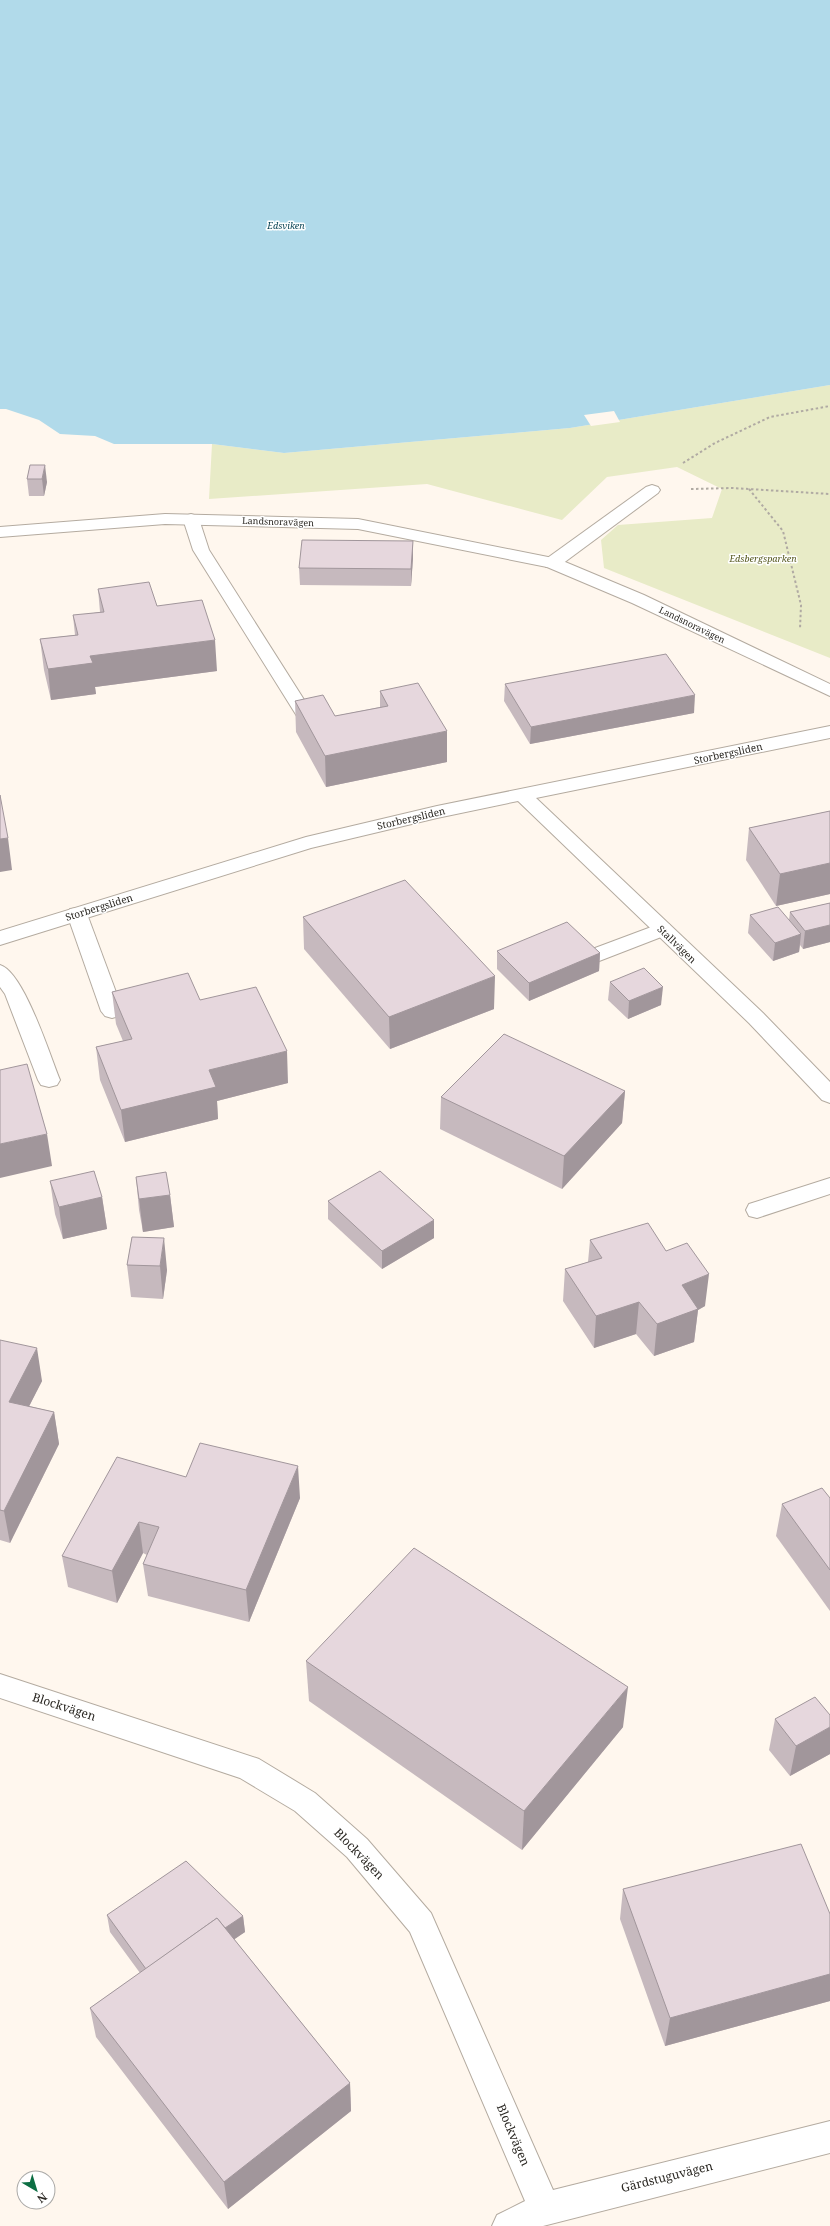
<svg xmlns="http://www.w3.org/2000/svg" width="830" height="2226" viewBox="0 0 830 2226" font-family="'Noto Serif',serif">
<rect width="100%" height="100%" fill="#fff7ee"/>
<polygon fill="#e8ebc7" points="830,385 830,658 604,568 601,540 618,525 712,518 722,489 677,467 607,477 562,520 427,484 209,499 212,444 284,453 570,428"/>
<polygon fill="#b1daea" points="0,0 830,0 830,385 570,428 284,453 212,444 114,444 95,436 60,434 39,420 6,409 0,409"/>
<polygon fill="#fff7ee" points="614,411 620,422 591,426 584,415"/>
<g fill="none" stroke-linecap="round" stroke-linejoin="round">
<defs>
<g id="lane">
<polygon points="652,485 658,487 660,490 658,493 558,567 546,567 544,563 546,559 646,487"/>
<polygon points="191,514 197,516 199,519 209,550 315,717 312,721 306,722 300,721 193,550 183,519 185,516"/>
<polygon points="77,908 84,909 87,914 123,1011 119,1016 112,1018 105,1016 101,1011 67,914 70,909"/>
<polygon points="662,923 669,924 672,929 669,934 594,963 587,961 584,956 587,951"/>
<path d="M0,965C24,972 50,1056 60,1080L57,1085L49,1087L41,1085L38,1080L5,994L0,987Z"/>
<polygon points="830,1178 830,1194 757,1218 749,1216 746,1210 749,1204"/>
</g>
<g id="street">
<polygon points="165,514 358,519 558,559 644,595 830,684 830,696 632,603 547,567 358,529 165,524 0,537 0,527"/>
<polygon points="830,726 830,738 536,798 763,1013 830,1082 830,1103 822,1100 749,1023 518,801 437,818 311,848 0,945 0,931 306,837 437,806"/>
<polygon points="0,1674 259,1759 315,1793 367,1839 431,1913 553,2190 830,2121 830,2153 543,2226 492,2226 497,2215 525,2201 410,1932 347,1857 295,1811 240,1778 0,1698"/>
</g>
</defs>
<use href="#lane" stroke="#b4aba0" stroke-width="2"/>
<use href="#street" stroke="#b4aba0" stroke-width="2"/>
<g stroke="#b0aaa3" stroke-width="2" stroke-dasharray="2.5 2.5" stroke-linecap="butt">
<polyline points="683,463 715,443 770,417 830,406"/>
<polyline points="691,489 732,488 830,494"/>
<polyline points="749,489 783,531 801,605 800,629"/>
</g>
<use href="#lane" fill="#fff" fill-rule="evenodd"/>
<use href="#street" fill="#fff" fill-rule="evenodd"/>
</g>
<g fill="#c6b9be">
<polygon points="30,465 47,482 44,496 29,496 27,479"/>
<polygon points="413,541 413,558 411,586 300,585 299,568"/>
<polygon points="98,589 157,606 217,671 95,687 96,694 51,700 44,670 40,639 75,635 73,616 100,612"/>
<polygon points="505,684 694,713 530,744 504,701"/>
<polygon points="380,691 447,762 326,787 296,732 295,701 335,716 380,707"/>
<polygon points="830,811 830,894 776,906 746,860 749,828"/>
<polygon points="830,903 830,942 803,949 800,945 799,952 773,961 748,933 750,915 789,920 790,912"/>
<polygon points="303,917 494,1009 390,1049 304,949"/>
<polygon points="497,951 600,953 599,971 529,1001 497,969"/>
<polygon points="610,982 661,1005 628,1019 608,1000"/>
<polygon points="112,992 200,1000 288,1083 217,1101 218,1119 125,1142 100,1080 96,1047 123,1041 116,1024"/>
<polygon points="625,1091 622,1123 562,1189 440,1129 441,1097"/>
<polygon points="136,1177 170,1195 174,1227 143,1232 139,1210"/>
<polygon points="50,1181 102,1197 107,1229 63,1239 55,1214"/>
<polygon points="328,1201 434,1238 382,1269 328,1219"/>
<polygon points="132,1237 167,1270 163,1299 131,1297 127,1265"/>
<polygon points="590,1240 666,1251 705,1306 698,1310 694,1342 654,1356 636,1334 594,1348 563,1301 565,1269 588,1262"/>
<polygon points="0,1340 42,1381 29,1406 54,1412 59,1444 10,1543 0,1540"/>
<polygon points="186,1477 300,1498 249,1622 148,1596 143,1564 147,1555 143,1553 117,1603 68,1587 62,1556"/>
<polygon points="830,1498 830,1611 776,1536 782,1504"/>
<polygon points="306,1661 623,1727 522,1850 309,1701"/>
<polygon points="775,1719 830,1754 790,1776 769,1750"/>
<polygon points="623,1889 830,1914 830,2001 665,2046 620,1919"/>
<polygon points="107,1915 243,1916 245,1932 234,1939 350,2083 351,2111 228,2209 96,2037 90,2008 140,1973 110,1932"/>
</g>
<g fill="#a1969b">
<polygon points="45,465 47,482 44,496 42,479"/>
<polygon points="413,541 413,558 411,586 411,569"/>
<polygon points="215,640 217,671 95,687 96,694 51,700 48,669 90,656"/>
<polygon points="695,695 694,713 530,744 531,727"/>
<polygon points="447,731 447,762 326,787 325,756"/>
<polygon points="8,838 12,870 0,872 0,839"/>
<polygon points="830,863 830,894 776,906 780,874"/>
<polygon points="830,925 830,942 803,949 805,931"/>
<polygon points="801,934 799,952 773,961 775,943"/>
<polygon points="600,953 599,971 529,1001 529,983"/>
<polygon points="495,976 494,1009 390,1049 389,1017"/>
<polygon points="663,987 661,1005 628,1019 629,1001"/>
<polygon points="287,1051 288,1083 217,1101 218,1119 125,1142 121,1110 209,1070"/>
<polygon points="625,1091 622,1123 562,1189 564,1156"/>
<polygon points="47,1134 52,1166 0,1178 0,1144"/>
<polygon points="170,1195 174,1227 143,1232 139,1199"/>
<polygon points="102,1197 107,1229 63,1239 59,1207"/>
<polygon points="434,1220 434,1238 382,1269 382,1251"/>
<polygon points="164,1238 167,1270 163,1299 160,1266"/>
<polygon points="709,1274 705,1306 698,1310 694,1342 654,1356 657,1324 682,1285"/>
<polygon points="639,1302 636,1334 594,1348 596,1316"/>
<polygon points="37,1348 42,1381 15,1434 9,1402"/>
<polygon points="54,1412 59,1444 10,1543 4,1511"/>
<polygon points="298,1466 300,1498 249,1622 246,1590"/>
<polygon points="139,1522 143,1553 117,1603 112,1571"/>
<polygon points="628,1687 623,1727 522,1850 524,1811"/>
<polygon points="830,1727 830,1754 790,1776 796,1746"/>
<polygon points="243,1916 245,1932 155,1994 152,1978"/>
<polygon points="830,1974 830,2001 665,2046 670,2018"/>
<polygon points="350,2083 351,2111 228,2209 224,2182"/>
</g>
<g fill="#e6d7dd" stroke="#a1969b">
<polygon points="30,465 45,465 42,479 27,479"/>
<polygon points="302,540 413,541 411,569 299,568"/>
<polygon points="149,582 157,606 202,600 215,640 90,656 93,663 48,669 40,639 78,635 73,615 104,612 98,589"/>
<polygon points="666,654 695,695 531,727 505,684"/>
<polygon points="418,683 447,731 325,756 295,701 323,695 335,716 388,706 380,691"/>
<polygon points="0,795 8,838 0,839"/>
<polygon points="830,811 830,863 780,874 749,828"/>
<polygon points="405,880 495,976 389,1017 303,917"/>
<polygon points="830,903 830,925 805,931 790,912"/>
<polygon points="778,907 801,934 775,943 750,915"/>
<polygon points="567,922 600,953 529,983 497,951"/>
<polygon points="644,968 663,987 629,1001 610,982"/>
<polygon points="188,973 200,1000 256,987 287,1051 209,1070 216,1087 121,1110 96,1047 132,1039 112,992"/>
<polygon points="504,1034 625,1091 564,1156 441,1097"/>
<polygon points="27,1064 47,1134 0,1144 0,1070"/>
<polygon points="94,1171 102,1197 59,1207 50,1181"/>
<polygon points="380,1171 434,1220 382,1251 328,1201"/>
<polygon points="166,1172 170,1195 139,1199 136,1177"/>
<polygon points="648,1223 666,1251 687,1243 709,1274 682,1285 698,1309 657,1324 639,1302 596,1316 565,1269 602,1258 590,1240"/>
<polygon points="132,1237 164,1238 160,1266 127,1265"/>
<polygon points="0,1340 37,1348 9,1402 54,1412 4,1511 0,1510"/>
<polygon points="200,1443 298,1466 246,1590 143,1564 159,1527 139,1522 112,1571 62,1556 117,1457 186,1477"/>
<polygon points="822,1488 830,1498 830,1570 782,1504"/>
<polygon points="414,1548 628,1687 524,1811 306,1661"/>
<polygon points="815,1697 830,1715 830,1727 796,1746 775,1719"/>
<polygon points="801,1844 830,1914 830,1974 670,2018 623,1889"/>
<polygon points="186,1861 243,1916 225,1928 217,1918 146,1969 107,1915"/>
<polygon points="217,1918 350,2083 224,2182 90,2008"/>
</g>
<g text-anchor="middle" stroke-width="3" stroke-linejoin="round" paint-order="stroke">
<g font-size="9" font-style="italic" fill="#023e4f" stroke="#fff">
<text x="286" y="229">Edsviken</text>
</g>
<g font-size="9" fill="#2b2823" stroke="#fff">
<text transform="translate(278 522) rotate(2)" y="3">Landsnoravägen</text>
<text transform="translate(692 625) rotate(26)" y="3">Landsnoravägen</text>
</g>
<g font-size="9" font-style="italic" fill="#56581f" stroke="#fff">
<text x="763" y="562">Edsbergsparken</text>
</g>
<g font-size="10" fill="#2b2823" stroke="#fff">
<text transform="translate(728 753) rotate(-12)" y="4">Storbergsliden</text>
<text transform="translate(411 818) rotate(-13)" y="4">Storbergsliden</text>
<text transform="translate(99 907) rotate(-17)" y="4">Storbergsliden</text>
<text transform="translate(677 944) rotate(44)" y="4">Stallvägen</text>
</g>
<g font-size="12" fill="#2b2823" stroke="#fff">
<text transform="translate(64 1707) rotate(18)" y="4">Blockvägen</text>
<text transform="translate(359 1854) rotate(46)" y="4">Blockvägen</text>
<text transform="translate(513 2135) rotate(67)" y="4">Blockvägen</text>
<text transform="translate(667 2177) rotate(-14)" y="4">Gärdstuguvägen</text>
</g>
</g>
<g transform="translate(36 2190) rotate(142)"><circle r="19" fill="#ffffff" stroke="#aaa9a7"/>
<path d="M0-3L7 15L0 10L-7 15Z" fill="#0c6e43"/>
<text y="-6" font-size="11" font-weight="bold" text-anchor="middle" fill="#2b2823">N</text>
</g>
</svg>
